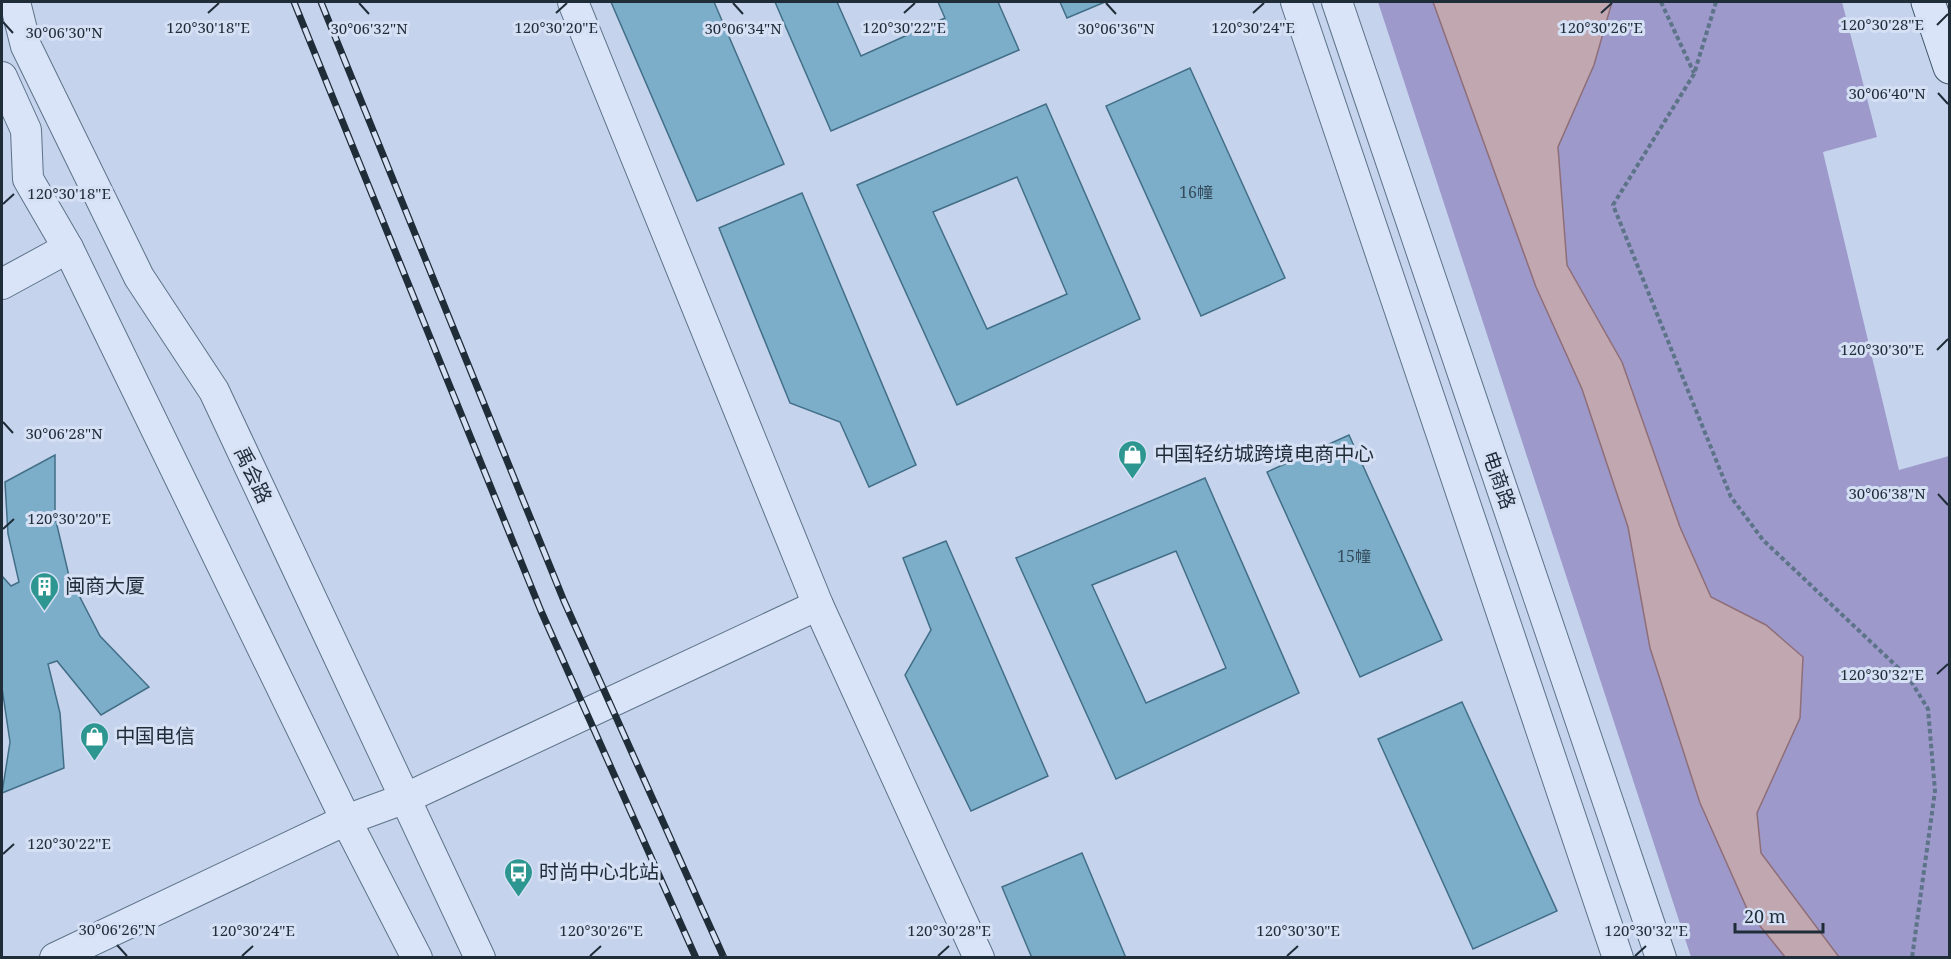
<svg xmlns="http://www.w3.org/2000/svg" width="1951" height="959" viewBox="0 0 1951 959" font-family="'Noto Serif','Noto Sans SC',serif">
<rect width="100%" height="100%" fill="#c6d3ed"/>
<polygon fill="#9d9acb" points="1378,2 1842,2 1877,137 1823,152 1899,470 1949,456 1949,957 1691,957"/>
<polygon fill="#c1a7b0" stroke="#8f6e78" stroke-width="1.5" points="1433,2 1612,2 1594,65 1558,147 1567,265 1622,362 1680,527 1711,597 1766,625 1803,657 1800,718 1757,813 1761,853 1839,957 1785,957 1748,911 1700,803 1650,648 1628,527 1582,389 1536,287"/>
<g fill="#7caeca" stroke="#426f87" stroke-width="1.5" fill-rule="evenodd">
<polygon points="611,2 714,2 784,164 697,201"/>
<polygon points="775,2 837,2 861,56 945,18 938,2 998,2 1019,50 831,131"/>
<polygon points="1060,2 1105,2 1067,18"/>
<polygon points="1190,68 1285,278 1201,316 1106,106"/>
<path d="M1046,104L1140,319L957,405L857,185ZM1017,177L1067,294L987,329L933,212Z"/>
<polygon points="802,193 916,465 869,487 840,422 790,403 719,228"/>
<polygon points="1349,435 1442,640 1360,677 1267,472"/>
<polygon points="55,455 55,517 69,576 100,636 149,687 101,715 57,661 48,664 60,713 64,768 2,793 10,742 2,688 2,576 11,586 19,582 8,534 5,482"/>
<path d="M1205,478L1299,693L1116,779L1016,558ZM1176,551L1226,668L1146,703L1092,585Z"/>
<polygon points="946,541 1048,776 971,811 905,675 931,630 903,558"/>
<polygon points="1462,702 1557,911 1473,949 1378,739"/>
<polygon points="1082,853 1126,958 1032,958 1002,887"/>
</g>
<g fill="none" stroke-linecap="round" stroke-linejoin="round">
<defs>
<g id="street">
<polyline points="15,2 26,46 139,277 214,391 480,958"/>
<polyline points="573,2 818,605 979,958"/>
<polyline points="1296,2 1618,958"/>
<polyline points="1337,2 1661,958"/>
<polyline points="2,77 26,130 28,179 68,248 346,820 417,958"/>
<polyline points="2,284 68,248"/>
<polyline points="55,958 346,820 406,798 818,605"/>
</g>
<polyline id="secondary" points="1928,2 1950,67"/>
</defs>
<use href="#street" stroke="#5c7388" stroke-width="32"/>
<use href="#secondary" stroke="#3f566a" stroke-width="35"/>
<g stroke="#5c7388" stroke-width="4" stroke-dasharray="4.5 3" stroke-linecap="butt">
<polyline points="1661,2 1694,73"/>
<polyline points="1716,2 1694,74 1613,205 1731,497 1763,540 1909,678 1928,709 1935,791 1912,958"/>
</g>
<use href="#street" stroke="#d9e4f8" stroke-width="30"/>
<use href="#secondary" stroke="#d9e4f8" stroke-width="33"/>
<defs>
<g id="rail">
<polyline points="294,2 541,611 696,958"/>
<polyline points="321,2 564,601 724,958"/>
</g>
</defs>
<use href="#rail" stroke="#1f2d39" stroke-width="7"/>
<use href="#rail" stroke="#d5e0f5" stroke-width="4.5" stroke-dasharray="14" stroke-linecap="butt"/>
</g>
<path fill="none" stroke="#1f2d39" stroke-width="2" d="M359,3L369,14M733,3L743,14M1106,3L1116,14M208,13L219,3M556,13L567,3M904,13L915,3M1253,13L1264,3M1601,13L1612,3M3,22L13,33M1937,25L1948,14M1938,93L1948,104M3,204L14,194M1937,350L1948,339M3,422L13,433M1938,494L1948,505M3,529L14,519M1937,674L1948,664M3,854L14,844M117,945L127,956M242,956L253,946M590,956L601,946M938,956L949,946M1287,956L1298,946M1635,956L1646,946"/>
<defs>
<symbol id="shop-pin" viewBox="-11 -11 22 30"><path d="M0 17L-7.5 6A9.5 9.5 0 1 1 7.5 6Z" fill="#2d9690" stroke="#d5e0f5"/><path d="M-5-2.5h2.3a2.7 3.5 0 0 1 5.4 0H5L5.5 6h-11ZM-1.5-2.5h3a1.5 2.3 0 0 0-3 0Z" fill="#fff"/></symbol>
<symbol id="building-pin" viewBox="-11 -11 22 30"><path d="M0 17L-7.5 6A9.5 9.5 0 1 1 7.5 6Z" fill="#2d9690" stroke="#d5e0f5"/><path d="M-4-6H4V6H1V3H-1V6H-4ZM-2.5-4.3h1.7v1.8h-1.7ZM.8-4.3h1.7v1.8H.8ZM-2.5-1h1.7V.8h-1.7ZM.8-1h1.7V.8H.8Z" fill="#fff"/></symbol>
<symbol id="bus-pin" viewBox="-11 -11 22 30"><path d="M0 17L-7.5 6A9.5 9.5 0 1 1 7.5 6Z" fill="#2d9690" stroke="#d5e0f5"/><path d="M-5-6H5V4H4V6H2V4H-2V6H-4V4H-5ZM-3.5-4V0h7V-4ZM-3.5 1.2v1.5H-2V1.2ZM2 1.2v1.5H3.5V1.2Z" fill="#fff"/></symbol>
</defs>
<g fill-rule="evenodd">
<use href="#shop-pin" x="1116" y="438" width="33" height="45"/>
<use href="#building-pin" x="28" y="570" width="33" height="45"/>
<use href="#shop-pin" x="78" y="720" width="33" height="45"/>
<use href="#bus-pin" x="502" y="856" width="33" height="45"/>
</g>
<g text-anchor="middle" stroke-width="6" stroke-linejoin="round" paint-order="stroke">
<g font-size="16" fill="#364d5d">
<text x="1196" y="198">16幢</text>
<text x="1354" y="562">15幢</text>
</g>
<g font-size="20" fill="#1f2d39" stroke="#d5e0f5" text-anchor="start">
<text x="1154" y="461">中国轻纺城跨境电商中心</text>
<text x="65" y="593">闽商大厦</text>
<text x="115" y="743">中国电信</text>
<text x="539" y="879">时尚中心北站</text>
</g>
<g font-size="20" fill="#1f2d39" stroke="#d5e0f5">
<text transform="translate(253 475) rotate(65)" y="7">禹会路</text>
<text transform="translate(1499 480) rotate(71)" y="7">电商路</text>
</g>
</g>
<g font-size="15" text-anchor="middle" fill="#1f2d39" stroke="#d5e0f5" stroke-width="6" stroke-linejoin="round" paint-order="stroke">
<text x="1882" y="30">120°30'28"E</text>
<text x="208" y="33">120°30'18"E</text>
<text x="556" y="33">120°30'20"E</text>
<text x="904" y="33">120°30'22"E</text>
<text x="1253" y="33">120°30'24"E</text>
<text x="1601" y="33">120°30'26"E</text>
<text x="1116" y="34">30°06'36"N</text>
<text x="369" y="34">30°06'32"N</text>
<text x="743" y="34">30°06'34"N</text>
<text x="64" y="38">30°06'30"N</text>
<text x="1887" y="99">30°06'40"N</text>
<text x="69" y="199">120°30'18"E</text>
<text x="1882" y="355">120°30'30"E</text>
<text x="64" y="439">30°06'28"N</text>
<text x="1887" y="499">30°06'38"N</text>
<text x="69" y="524">120°30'20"E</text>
<text x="1882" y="680">120°30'32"E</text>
<text x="69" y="849">120°30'22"E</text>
<text x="117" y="935">30°06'26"N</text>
<text x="253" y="936">120°30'24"E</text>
<text x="601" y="936">120°30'26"E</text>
<text x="949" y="936">120°30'28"E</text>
<text x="1298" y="936">120°30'30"E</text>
<text x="1646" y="936">120°30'32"E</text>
</g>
<rect width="1951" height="959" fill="none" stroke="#1f2d39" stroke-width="6"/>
<path d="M1735 923v9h88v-9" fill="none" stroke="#1f2d39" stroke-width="3"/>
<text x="1744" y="923" font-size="18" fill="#1f2d39" stroke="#d5e0f5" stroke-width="4.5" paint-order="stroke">20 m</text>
</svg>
